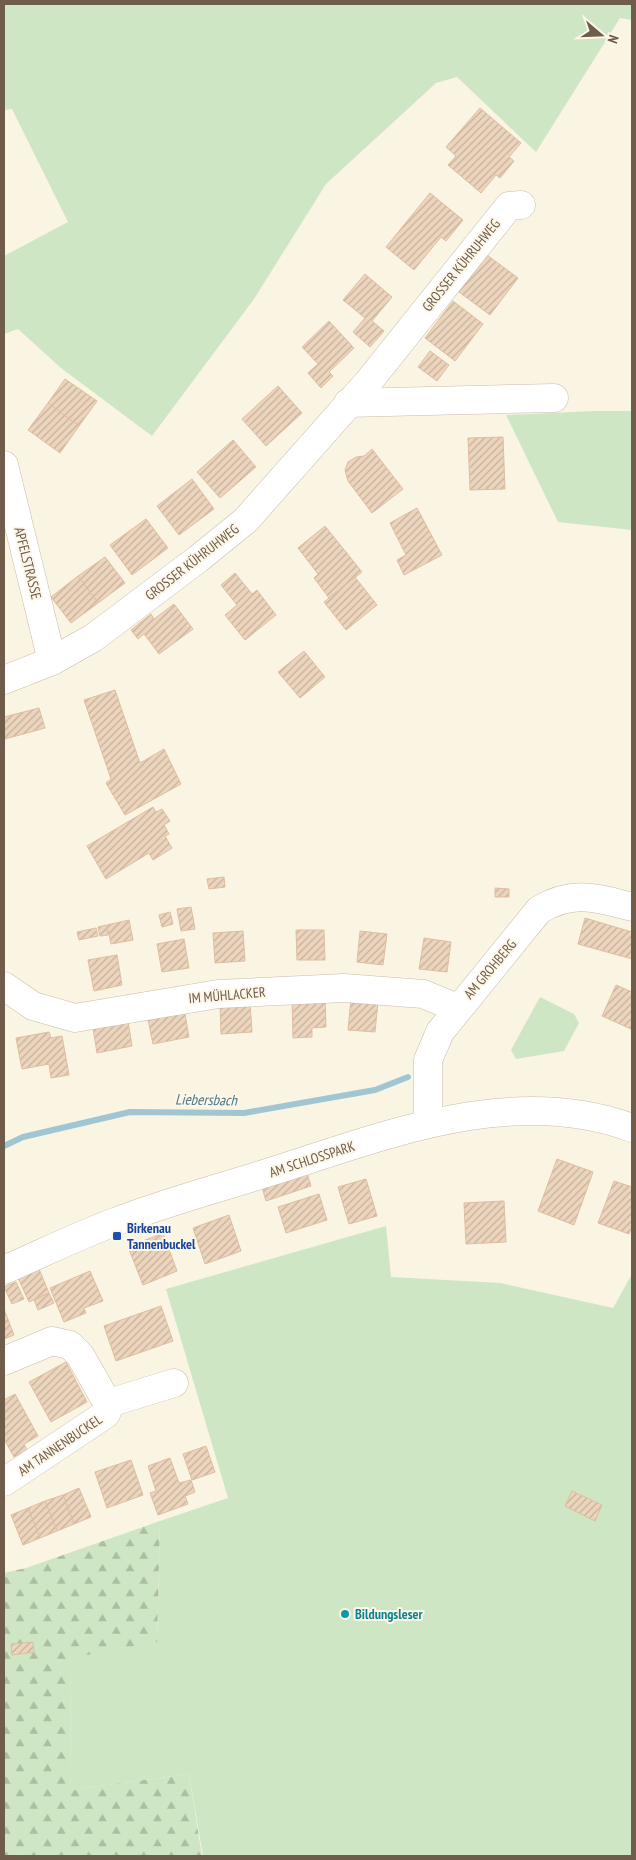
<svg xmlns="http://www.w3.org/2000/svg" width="636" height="1860" viewBox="0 0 636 1860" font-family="'PT Sans Narrow',sans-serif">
<defs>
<pattern id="forest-firs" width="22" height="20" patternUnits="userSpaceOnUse" patternTransform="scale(1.25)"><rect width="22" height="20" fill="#cee6c3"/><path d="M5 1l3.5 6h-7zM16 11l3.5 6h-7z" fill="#acbea0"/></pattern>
<pattern id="building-hatch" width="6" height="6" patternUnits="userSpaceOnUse" patternTransform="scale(1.25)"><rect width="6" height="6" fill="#edd5bd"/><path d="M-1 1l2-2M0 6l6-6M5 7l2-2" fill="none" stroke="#c4b09c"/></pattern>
</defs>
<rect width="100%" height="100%" fill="#faf4e3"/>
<g fill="#cee6c3">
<polygon points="4,4 632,4 632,20 620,18 536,152 457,77 436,83 326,184 254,299 152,436 61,368 18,329 4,334 4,256 68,222 12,109 4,110"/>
<polygon points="595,411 632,411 632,530 558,522 506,415"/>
<polygon points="540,997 574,1014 579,1023 564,1051 516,1059 511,1050"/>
<polygon points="386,1226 391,1277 500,1283 613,1308 632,1274 632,1856 203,1856 189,1774 70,1790 71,1657 157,1642 160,1521 228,1498 166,1289"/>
</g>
<polygon fill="url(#forest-firs)" points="160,1521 157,1642 71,1658 70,1790 189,1774 202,1856 4,1856 4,1573 26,1568"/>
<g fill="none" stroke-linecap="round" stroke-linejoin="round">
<polyline stroke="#a1c6d3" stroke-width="6" points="4,1146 23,1137 130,1112 244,1113 375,1090 408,1077"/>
</g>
<g fill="url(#building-hatch)" stroke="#dfbe9f">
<polygon points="480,108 521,143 509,157 514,161 500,178 496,175 481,193 448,165 456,156 446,147"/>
<polygon points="430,193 463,220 446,241 441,237 414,270 386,247"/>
<polygon points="487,255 518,278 490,315 459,292"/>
<polygon points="365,274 392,297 372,321 384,331 370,347 353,332 365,318 343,300"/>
<polygon points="453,301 483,324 455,361 425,338"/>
<polygon points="329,321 354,348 329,372 333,376 321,388 308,373 318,364 302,347"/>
<polygon points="430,351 449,365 437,381 418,367"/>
<polygon points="65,379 97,401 79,426 48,403"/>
<polygon points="278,386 302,413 266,446 242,419"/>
<polygon points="48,403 79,426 60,453 28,430"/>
<polygon points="503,437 505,489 470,490 468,438"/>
<polygon points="233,440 256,467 220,498 197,472"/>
<polygon points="372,449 403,489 372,513 348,481 345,470 348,462 356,457 364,456"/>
<polygon points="192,479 214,509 179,535 157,506"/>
<polygon points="417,508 442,555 404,575 397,560 406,555 390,523"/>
<polygon points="146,519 168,548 132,575 110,545"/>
<polygon points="325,526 362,572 329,598 314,578 318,574 298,548"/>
<polygon points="105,557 125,583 98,603 78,576"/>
<polygon points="235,573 252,594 257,590 276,615 245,640 225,615 237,605 221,585"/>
<polygon points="78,576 98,603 71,623 51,597"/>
<polygon points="355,577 377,605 346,630 324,602"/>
<polygon points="174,604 193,629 159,654 144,634 138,639 131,630 151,614 154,619"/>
<polygon points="304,651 325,677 300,698 278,672"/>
<polygon points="115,690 140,763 164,749 181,784 125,815 106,783 111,779 84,700"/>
<polygon points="39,708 45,728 5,739 4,717"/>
<polygon points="153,807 156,812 162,809 170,821 164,825 169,834 165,836 172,848 153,860 149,853 106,879 87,846"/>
<polygon points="224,877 225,887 209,889 207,879"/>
<polygon points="495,888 509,889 509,897 495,897"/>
<polygon points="191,907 195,929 181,931 177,909"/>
<polygon points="170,912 173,924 162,927 159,915"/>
<polygon points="585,918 632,932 632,959 578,944"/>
<polygon points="129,920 133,940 111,944 107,925"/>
<polygon points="106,925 108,935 100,936 98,927"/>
<polygon points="96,928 98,936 79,940 77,932"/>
<polygon points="296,930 324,930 325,960 297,960"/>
<polygon points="243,931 245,961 215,963 213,933"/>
<polygon points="360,931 387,934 383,965 357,962"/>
<polygon points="424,938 451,942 447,972 419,969"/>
<polygon points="184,939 189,968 162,972 157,944"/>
<polygon points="117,955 122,985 94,991 88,960"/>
<polygon points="616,985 632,992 631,1029 602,1016"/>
<polygon points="325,997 326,1027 312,1028 312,1037 293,1038 292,999"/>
<polygon points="351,999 378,1002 375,1032 348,1030"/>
<polygon points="250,1002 252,1032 221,1034 220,1003"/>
<polygon points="184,1008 189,1037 153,1044 147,1015"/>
<polygon points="127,1015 132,1046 97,1053 92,1022"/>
<polygon points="49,1032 51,1038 62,1036 69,1075 51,1078 49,1064 22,1069 16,1038"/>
<polygon points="557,1159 593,1172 574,1225 538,1211"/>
<polygon points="307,1173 311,1186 266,1201 262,1187"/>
<polygon points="366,1179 377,1216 349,1224 338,1187"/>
<polygon points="614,1181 632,1187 632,1226 629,1234 598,1223"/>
<polygon points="319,1194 327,1220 286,1233 278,1207"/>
<polygon points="504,1201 506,1242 466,1244 464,1203"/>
<polygon points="229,1215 241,1251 205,1264 193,1228"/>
<polygon points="163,1233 177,1271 143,1285 128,1247"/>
<polygon points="39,1269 49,1293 29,1302 18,1278"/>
<polygon points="90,1271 103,1301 84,1308 86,1313 64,1322 50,1288"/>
<polygon points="16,1282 24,1299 12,1304 4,1287"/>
<polygon points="49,1293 54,1303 38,1310 34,1300"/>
<polygon points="161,1306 173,1341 116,1361 104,1326"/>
<polygon points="4,1309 14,1335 4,1339"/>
<polygon points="66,1362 87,1402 51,1422 29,1382"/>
<polygon points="15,1394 38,1436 24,1444 27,1450 14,1457 4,1439 4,1400"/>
<polygon points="206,1446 215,1472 192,1480 183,1454"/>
<polygon points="170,1458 179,1483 191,1480 195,1492 185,1496 188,1504 158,1515 150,1493 156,1491 148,1466"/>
<polygon points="131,1460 143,1495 107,1508 95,1472"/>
<polygon points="79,1488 91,1517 74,1524 63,1495"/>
<polygon points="572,1491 602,1505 595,1521 565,1506"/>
<polygon points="63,1495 74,1524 57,1531 45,1501"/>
<polygon points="45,1501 57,1531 40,1538 28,1508"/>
<polygon points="28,1508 40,1538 23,1545 11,1515"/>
<polygon points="33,1642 34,1652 12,1655 11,1644"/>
</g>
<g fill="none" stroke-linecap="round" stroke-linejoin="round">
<defs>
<g id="minor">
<polyline points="348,403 554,398"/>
<polyline points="4,465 52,661"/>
<polyline points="4,680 52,661 93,638 198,559 246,520 369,381 509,206 521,205"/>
<polyline points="4,986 33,1006 75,1018 218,994 344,988 423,994 457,1008"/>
<path d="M428,1123V1060L440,1032L539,910C573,889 597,898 632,907"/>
<path d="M4,1270C41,1254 77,1236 115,1222C166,1202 220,1188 273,1171C387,1135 512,1084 632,1128"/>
<polyline points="4,1361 52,1341 70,1345 80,1355 109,1406 106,1414 4,1482"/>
<polyline points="109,1403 174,1383"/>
</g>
</defs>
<use href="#minor" stroke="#cabcab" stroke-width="29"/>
<use href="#minor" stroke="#fff" stroke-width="28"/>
</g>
<rect fill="#1a4fb4" stroke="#fdf7e9" stroke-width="2" x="112" y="1231" width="10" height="10" rx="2.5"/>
<circle fill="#0f9aa8" stroke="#fdf7e9" stroke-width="2" cx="345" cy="1614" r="5"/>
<g text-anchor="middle" stroke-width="4" stroke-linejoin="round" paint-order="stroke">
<g font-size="14" fill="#705c4b" stroke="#fdf7e9">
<text transform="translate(461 265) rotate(-51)" y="5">GROSSER KÜHRUHWEG</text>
<text transform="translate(192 562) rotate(-38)" y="5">GROSSER KÜHRUHWEG</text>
<text transform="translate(28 563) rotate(76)" y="5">APFELSTRASSE</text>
<text transform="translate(490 969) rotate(-50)" y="5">AM GROHBERG</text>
<text transform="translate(227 995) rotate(-5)" y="5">IM MÜHLACKER</text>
<text transform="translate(312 1159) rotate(-18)" y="5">AM SCHLOSSPARK</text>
<text transform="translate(60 1445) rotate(-34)" y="5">AM TANNENBUCKEL</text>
</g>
<g font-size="14" font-weight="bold" fill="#164399" stroke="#fdf7e9" text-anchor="start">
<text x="127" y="1233">Birkenau<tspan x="127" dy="16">Tannenbuckel</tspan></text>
</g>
<g font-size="14" font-weight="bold" fill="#0d838f" stroke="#fdf7e9" text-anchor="start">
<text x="355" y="1619">Bildungsleser</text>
</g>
<g font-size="15" font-style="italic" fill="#4a7889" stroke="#fdf7e9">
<text transform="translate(206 1100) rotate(1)" y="5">Liebersbach</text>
</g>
</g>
<rect width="636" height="1860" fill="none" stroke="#705c4b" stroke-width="10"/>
<g transform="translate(601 35) rotate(109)" stroke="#fdf7e9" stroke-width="4" paint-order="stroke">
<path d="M0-4L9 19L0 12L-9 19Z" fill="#705c4b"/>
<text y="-8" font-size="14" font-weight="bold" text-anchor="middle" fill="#705c4b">N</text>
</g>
</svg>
